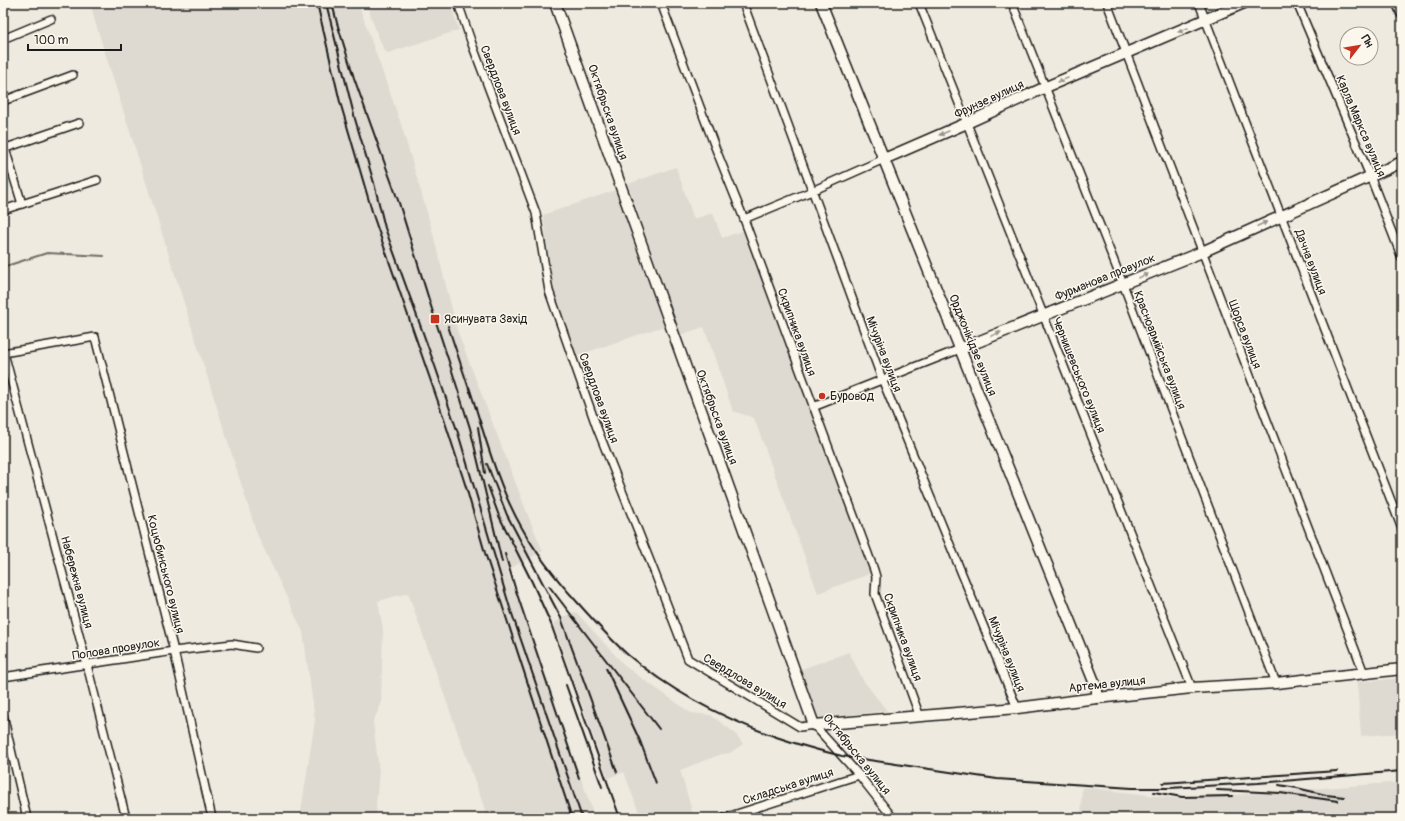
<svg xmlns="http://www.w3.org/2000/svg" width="1405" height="821" viewBox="0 0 1405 821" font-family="Pangolin,sans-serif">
<rect width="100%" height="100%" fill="#eeeadf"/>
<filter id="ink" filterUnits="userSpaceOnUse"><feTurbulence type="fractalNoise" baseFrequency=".025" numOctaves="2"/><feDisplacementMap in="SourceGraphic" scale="8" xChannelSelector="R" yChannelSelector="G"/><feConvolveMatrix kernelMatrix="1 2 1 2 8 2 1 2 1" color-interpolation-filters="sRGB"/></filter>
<g filter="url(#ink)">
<g fill="#dedad1">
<polygon points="91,3 358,3 401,124 431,226 458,333 531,523 543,551 507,570 595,818 488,818 408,593 378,601 383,629 381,705 373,721 379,772 376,805 377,818 300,818 315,720 303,632 257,534 94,18"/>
<polygon points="366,3 450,3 459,30 388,53 384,50 378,36"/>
<polygon points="676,167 694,219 713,213 722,238 745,230 872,573 818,593 754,418 733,411 704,327 680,335 628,184"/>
<polygon points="616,190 664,326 576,356 553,288 543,215"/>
<polygon points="576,612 626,667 691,713 711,715 735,733 743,744 730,753 722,754 680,770 694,818 641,818 624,772 608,778 553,624 570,613"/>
<polygon points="849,652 863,680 887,711 816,718 799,670"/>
<polygon points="1402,678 1402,733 1361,736 1357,682"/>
<polygon points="1402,782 1402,818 1081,818 1082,787 1182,799"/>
</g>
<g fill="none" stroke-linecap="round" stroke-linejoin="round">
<polyline stroke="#6f6d69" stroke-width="2" points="3,267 47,253 104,256"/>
<defs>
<g id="street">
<polyline points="458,3 472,44 536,213 549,291 597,428 654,571 688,659 800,727 814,725 859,775 893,818"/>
<polyline points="661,3 715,147 744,219 874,570 876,577 875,594 920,717"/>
<polyline points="743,3 882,379 1017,708"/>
<polyline points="919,3 1192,688"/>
<polyline points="1012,3 1123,284 1276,683"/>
<polyline points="1107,3 1364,673"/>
<polyline points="1199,3 1402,529"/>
<polyline points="1297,3 1370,176 1402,258"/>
<polyline points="3,39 51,19"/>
<polyline points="3,101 73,75"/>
<polyline points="3,142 22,204"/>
<polyline points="3,149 79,123"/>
<polyline points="3,210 97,180"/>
<polyline points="744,219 812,191 884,159"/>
<polyline points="3,353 95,337 174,651 212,818"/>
<polyline points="4,353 87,665 126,818"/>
<polyline points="813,407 960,349"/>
<polyline points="3,677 174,651 232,644 256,648"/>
<polyline points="3,715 27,818"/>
<polyline points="724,818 859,775"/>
</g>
<g id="secondary">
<polyline points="555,3 814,725 1017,708 1097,698 1192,688 1276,683 1402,669"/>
<polyline points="821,3 1097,689 1097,698"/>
<polyline points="1398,3 1402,13"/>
<polyline points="884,159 967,123 1046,87 1244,3"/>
<polyline points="960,349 1202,252 1402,162"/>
</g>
</defs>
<use href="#street" stroke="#1c1c1c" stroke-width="10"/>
<use href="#secondary" stroke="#1c1c1c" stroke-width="13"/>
<use href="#street" stroke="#fbf7ec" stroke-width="7"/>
<use href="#secondary" stroke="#fbf7ec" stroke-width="10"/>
<g stroke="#1c1c1c" stroke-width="2">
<polyline points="220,3 220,5"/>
<polyline points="317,3 340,102 374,218 443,416 466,487 485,553 572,818"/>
<polyline points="326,3 355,119 374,183 385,228 435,366 458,433 510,608 582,818"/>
<polyline points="332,3 337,23 354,78 399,203 435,319 452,371 470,428 502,562"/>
<polyline points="448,326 470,392"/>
<path d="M469,387C484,432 498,487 522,528C537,555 557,580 578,603C594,621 610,639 628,655C689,706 765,738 842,756L997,779L1132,788H1169L1258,783L1402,771"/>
<polyline points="478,427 485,473"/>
<polyline points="487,464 507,515 561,618 617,772"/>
<polyline points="488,486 499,516 532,582 551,624 620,818"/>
<polyline points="505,554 516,591 579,778"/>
<polyline points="549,586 659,729"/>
<polyline points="606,668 640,741 656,783"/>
<polyline points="566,685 602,787"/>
<polyline points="1163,783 1337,771"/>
<polyline points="1279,785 1297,788 1326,795 1344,797"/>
<polyline points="1217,790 1280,793 1338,801"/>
<polyline points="1154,792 1182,797 1233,796"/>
</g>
</g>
<defs><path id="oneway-solid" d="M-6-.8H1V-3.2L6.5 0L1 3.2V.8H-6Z"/></defs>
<g fill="#97948e">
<use href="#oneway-solid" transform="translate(1183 30) rotate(157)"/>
<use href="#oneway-solid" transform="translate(1063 80) rotate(158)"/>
<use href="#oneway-solid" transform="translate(944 133) rotate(157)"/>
<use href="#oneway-solid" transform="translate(1262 224) rotate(-25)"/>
<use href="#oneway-solid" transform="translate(1143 276) rotate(-22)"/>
<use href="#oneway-solid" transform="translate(996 334) rotate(-22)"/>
</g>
</g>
<g fill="#c8321e" stroke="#fbf7ec" stroke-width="1.5">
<rect x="430" y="314" width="10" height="10" rx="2"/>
<circle cx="822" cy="396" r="4"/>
</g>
<g text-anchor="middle" stroke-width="3" stroke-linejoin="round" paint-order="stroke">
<g font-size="12" fill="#1c1c1c" stroke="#fbf7ec">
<text transform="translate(501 90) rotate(69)" y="4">Свердлова вулиця</text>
<text transform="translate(989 99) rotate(-25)" y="4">Фрунзе вулиця</text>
<text transform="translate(608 112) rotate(71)" y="4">Октябрьска вулиця</text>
<text transform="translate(1361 126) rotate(67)" y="4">Карла Маркса вулиця</text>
<text transform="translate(1311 262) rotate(69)" y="4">Дачна вулиця</text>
<text transform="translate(1105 277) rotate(-22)" y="4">Фурманова провулок</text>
<text transform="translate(797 332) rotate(70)" y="4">Скрипника вулиця</text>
<text transform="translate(1245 334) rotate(69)" y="4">Щорса вулиця</text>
<text transform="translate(973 345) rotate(68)" y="4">Орджонікідзе вулиця</text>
<text transform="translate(1160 350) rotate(69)" y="4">Красноармійська вулиця</text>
<text transform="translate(884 354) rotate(69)" y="4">Мічуріна вулиця</text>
<text transform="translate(1079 375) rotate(68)" y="4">Чернишевського вулиця</text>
<text transform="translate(599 398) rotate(70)" y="4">Свердлова вулиця</text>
<text transform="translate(717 417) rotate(70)" y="4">Октябрьска вулиця</text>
<text transform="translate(166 574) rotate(76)" y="4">Коцюбинського вулиця</text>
<text transform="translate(77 582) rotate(75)" y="4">Набережна вулиця</text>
<text transform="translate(903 637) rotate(70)" y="4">Скрипника вулиця</text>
<text transform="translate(116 649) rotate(-9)" y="4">Попова провулок</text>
<text transform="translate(1007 654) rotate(68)" y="4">Мічуріна вулиця</text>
<text transform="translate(745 681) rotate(31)" y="4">Свердлова вулиця</text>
<text transform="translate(1107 684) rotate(-6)" y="4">Артема вулиця</text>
<text transform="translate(857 754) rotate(51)" y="4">Октябрьска вулиця</text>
<text transform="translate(788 786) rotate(-18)" y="4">Складська вулиця</text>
</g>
<g font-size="12" fill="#1c1c1c" stroke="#fbf7ec" text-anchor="start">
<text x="444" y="323">Ясинувата Захід</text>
<text x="830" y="400">Буровод</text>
</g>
</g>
<rect width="1405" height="821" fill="none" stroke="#fbf7ec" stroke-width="16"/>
<rect x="8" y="8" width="1389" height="805" fill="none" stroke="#1c1c1c" stroke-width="1.5" filter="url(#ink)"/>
<g transform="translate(1359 46) rotate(59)"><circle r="19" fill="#fbf7ec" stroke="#a29f99"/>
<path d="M0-3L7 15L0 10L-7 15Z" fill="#c8321e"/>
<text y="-6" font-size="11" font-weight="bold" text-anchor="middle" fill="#1c1c1c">Пн</text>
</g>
<path d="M28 44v6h93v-6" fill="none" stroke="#1c1c1c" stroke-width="2"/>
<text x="34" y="44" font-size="12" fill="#1c1c1c" stroke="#fbf7ec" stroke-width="3" paint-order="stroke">100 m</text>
</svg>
